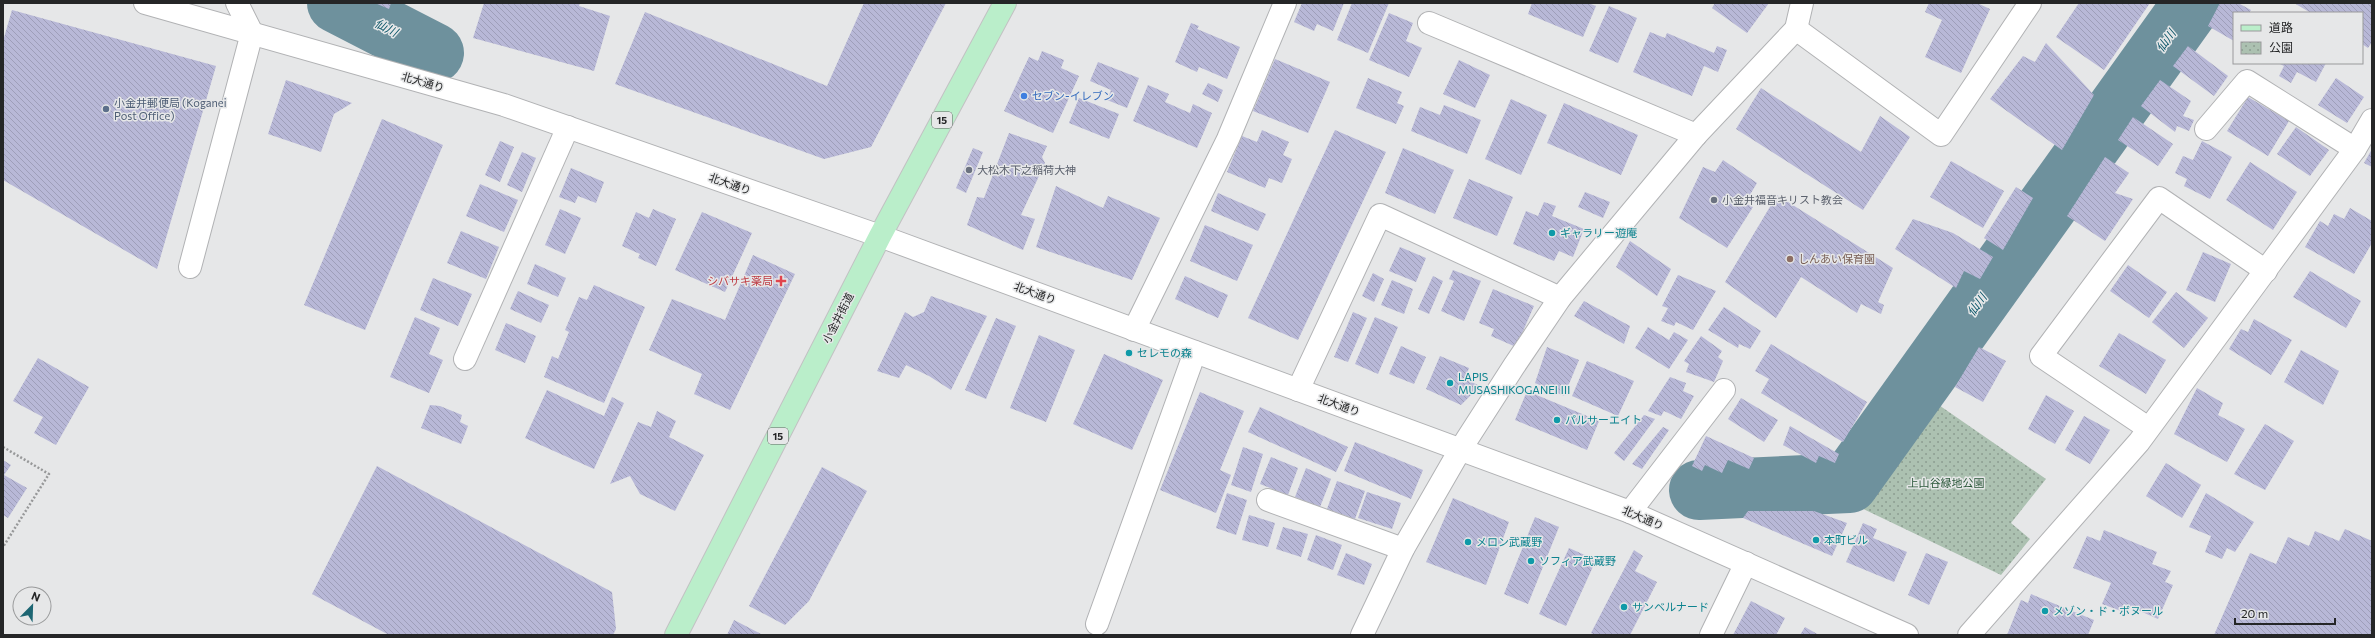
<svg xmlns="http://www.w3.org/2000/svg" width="2375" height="638" viewBox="0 0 2375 638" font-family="Commissioner,'Noto Sans JP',sans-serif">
<defs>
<pattern id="park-dots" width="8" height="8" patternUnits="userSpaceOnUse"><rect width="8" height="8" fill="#acc1b1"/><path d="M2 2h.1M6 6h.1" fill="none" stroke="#8c9d90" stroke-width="1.8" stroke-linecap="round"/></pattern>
<pattern id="building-back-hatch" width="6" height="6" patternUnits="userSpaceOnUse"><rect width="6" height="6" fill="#b8b8d7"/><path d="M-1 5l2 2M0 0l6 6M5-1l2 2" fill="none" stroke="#9e9eb9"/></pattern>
</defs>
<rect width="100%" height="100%" fill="#e6e7e8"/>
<polygon fill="url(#park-dots)" points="1933,401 2046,479 2011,523 2030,539 2001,575 1855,505"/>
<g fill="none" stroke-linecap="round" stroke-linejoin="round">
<g stroke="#6e919d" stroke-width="60">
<polyline points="337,3 434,53"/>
<polyline points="1699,490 1849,483 2193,3"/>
</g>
</g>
<g fill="url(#building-back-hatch)">
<polygon points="375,3 391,3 389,9"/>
<polygon points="484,3 580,3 579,6 610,16 594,71 473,38"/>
<polygon points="864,3 946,3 871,147 824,159 615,84 645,12 827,86"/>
<polygon points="1302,3 1344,3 1333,31 1317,24 1314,31 1294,22"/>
<polygon points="1352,3 1389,3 1368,53 1337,40"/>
<polygon points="1532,3 1588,3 1596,6 1583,37 1528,14"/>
<polygon points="1715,3 1769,3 1747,33 1712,8"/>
<polygon points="1929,3 1977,3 1990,9 1961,73 1925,57 1942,20 1925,12"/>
<polygon points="2079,3 2150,3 2104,70 2056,37"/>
<polygon points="2220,3 2238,3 2251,10 2249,13 2234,13 2234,41 2208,26"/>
<polygon points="2294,3 2372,3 2372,42 2368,48 2362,44 2362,13 2311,13"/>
<polygon points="1609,6 1637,18 1618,63 1589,51"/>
<polygon points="12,10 216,66 157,269 3,180 3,41"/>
<polygon points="1389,13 1413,23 1406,41 1422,48 1409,77 1369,60"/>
<polygon points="1191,23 1199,26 1197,29 1240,47 1227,79 1199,67 1197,72 1175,62"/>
<polygon points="1650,32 1665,38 1667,33 1714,53 1717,46 1727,50 1718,72 1704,66 1692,96 1633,72"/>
<polygon points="2046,43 2094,95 2062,150 1990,99 2023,56 2035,62"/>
<polygon points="2188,46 2228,76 2214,96 2173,66"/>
<polygon points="1042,51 1064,60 1061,68 1079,76 1053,133 1004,111 1029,57 1038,61"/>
<polygon points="1275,59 1330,82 1308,133 1253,111"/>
<polygon points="1459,60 1490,75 1475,108 1443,94"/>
<polygon points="1098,62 1139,78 1127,108 1107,100 1111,90 1090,81"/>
<polygon points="2278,63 2326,63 2316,82 2297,72 2291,83 2279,76 2284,66"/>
<polygon points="1368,78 1402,92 1397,103 1404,106 1396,124 1356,108"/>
<polygon points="2336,78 2364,97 2347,123 2318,105"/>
<polygon points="286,80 352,103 334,114 321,152 268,134"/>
<polygon points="2160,80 2191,101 2183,116 2194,120 2189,131 2177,126 2175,132 2141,106"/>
<polygon points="1208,83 1223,90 1218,102 1202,94"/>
<polygon points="1148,85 1169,94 1165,102 1190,113 1193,104 1212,113 1197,148 1133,121"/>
<polygon points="1761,88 1861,152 1880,116 1910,137 1863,210 1736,129"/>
<polygon points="2248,97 2289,121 2268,156 2227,131"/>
<polygon points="1079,98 1119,114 1109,139 1069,123"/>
<polygon points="1511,99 1547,115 1521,175 1485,159"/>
<polygon points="1564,103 1638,135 1621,175 1547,143"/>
<polygon points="1444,105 1481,120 1467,154 1411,131 1420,107 1440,115"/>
<polygon points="2133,117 2173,144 2158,166 2118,140"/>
<polygon points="382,119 443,145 365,330 304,305"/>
<polygon points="2296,127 2329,150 2310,176 2277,154"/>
<polygon points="1262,130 1289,142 1283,155 1292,159 1282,183 1269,178 1265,188 1227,172 1242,136 1257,142"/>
<polygon points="1335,130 1386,152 1298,340 1248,318"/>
<polygon points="1009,133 1047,146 1042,157 1045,163 1021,215 1035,219 1023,250 967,225 977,197 984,198"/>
<polygon points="500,141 514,147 500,182 485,175"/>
<polygon points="2202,141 2232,157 2210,199 2184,186 2187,179 2175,173 2183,156 2193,160"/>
<polygon points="973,148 983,152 966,193 956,188"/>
<polygon points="1403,148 1454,170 1435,214 1385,193"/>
<polygon points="2372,149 2372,167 2364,163"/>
<polygon points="522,152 536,158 522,192 507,185"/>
<polygon points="2105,157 2129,173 2115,193 2133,199 2105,241 2067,216"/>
<polygon points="1723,160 1757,183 1745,203 1753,207 1727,248 1679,218 1703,167 1715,172"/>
<polygon points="1951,161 2004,191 1983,228 1930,197"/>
<polygon points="2250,162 2297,192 2273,230 2226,200"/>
<polygon points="571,168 604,182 596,203 578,196 575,203 559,197"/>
<polygon points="1469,179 1513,197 1497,236 1453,218"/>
<polygon points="480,184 518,200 504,232 466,216"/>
<polygon points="1056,186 1103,208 1108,196 1160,218 1132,280 1036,247"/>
<polygon points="2016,187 2033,198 2003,250 1984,238"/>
<polygon points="1585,192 1610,202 1603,218 1578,207"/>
<polygon points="1218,193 1266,214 1258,231 1211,211"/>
<polygon points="1777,195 1893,268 1878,302 1884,305 1881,314 1861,304 1857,313 1801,277 1776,318 1725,282"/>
<polygon points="1544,202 1556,206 1552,216 1584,229 1573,257 1559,251 1554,261 1513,244 1526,211 1538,216"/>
<polygon points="2350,208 2372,221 2372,243 2354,274 2305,247 2320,221 2328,226 2334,214 2344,219"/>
<polygon points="560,209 581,218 565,254 545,245"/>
<polygon points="653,209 676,219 656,266 638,258 640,254 622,246 636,212 649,218"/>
<polygon points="702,212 752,233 725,292 675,270"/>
<polygon points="1913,219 1953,233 1993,257 1980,279 1964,271 1956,288 1895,249"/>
<polygon points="1205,225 1253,245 1237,281 1190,261"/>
<polygon points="461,231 499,247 486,279 447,263"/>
<polygon points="1630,241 1671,269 1657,296 1616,267"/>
<polygon points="1400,247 1426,258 1416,282 1389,271"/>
<polygon points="2203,252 2231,264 2215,302 2186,290"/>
<polygon points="753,255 795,274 730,410 694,394 702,374 649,350 672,299 725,320"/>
<polygon points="535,264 566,278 558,297 527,284"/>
<polygon points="2128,265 2167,292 2149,318 2110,291"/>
<polygon points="1453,270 1481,281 1464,321 1441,311 1454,281 1449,279"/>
<polygon points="2310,271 2361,301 2346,328 2293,297"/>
<polygon points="1373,273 1384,279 1374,302 1362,296"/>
<polygon points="1678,275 1716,291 1693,330 1676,322 1674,326 1661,321 1668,308 1662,306"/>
<polygon points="1185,276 1228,295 1218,318 1175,299"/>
<polygon points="1433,276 1443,281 1429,314 1418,309"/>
<polygon points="433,278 472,294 458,326 420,310"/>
<polygon points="1392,280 1413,289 1404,314 1381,305"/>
<polygon points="594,285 645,307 604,403 544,377 552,356 558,359 569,332 565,330 579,297 587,300"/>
<polygon points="1493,289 1534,306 1516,347 1491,336 1494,329 1479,323"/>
<polygon points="518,291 549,305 541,323 510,309"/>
<polygon points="2176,292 2208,318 2184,348 2152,322"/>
<polygon points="931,296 987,316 951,390 929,376 906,365 899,378 877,371 905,312 913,317 924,312"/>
<polygon points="1584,301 1630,326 1624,344 1574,316"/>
<polygon points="1724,307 1761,331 1750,349 1739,344 1738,348 1708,330"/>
<polygon points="1353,312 1367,318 1348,362 1334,357"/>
<polygon points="415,317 440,328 429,354 443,360 429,393 390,377"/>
<polygon points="1375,317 1398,327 1378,374 1355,364"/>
<polygon points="996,318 1016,326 986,399 965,390"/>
<polygon points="2254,319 2292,340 2271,375 2229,349 2241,329 2248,332"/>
<polygon points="506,323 536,336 525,363 495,350"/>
<polygon points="1648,327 1669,340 1674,332 1688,340 1669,369 1635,348"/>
<polygon points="2119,333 2166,360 2146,394 2099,366"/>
<polygon points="1039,335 1075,350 1046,422 1010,408"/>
<polygon points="1701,336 1722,351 1718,357 1723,361 1714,382 1686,372 1689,364 1684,361"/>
<polygon points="1771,344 1867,402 1843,442 1761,393 1769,379 1755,371"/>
<polygon points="1401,346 1426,357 1414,384 1389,374"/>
<polygon points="1547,347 1579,360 1564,396 1535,383"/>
<polygon points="1979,347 2006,361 1983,402 1955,387"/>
<polygon points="2301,350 2339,371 2323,405 2284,382"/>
<polygon points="1104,354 1163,380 1132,450 1073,424"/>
<polygon points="1440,356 1469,368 1465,379 1480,386 1461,405 1426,389"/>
<polygon points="38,358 89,387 56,445 34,433 43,417 13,401"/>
<polygon points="1587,361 1634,381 1618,416 1572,396"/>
<polygon points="1670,377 1686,383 1683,391 1694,396 1681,419 1664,411 1661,416 1648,411"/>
<polygon points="2197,388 2223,403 2218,415 2245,429 2227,462 2174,434"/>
<polygon points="547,390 604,416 612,397 624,403 594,469 525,438"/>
<polygon points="1527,391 1599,421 1587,450 1515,420"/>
<polygon points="1200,392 1244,411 1220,470 1231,475 1216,513 1160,490"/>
<polygon points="2046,395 2074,411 2055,444 2028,429"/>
<polygon points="1741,398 1778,420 1764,442 1728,419"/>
<polygon points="430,405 440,406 462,415 460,422 468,426 461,444 421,428"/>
<polygon points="1260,407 1348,447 1336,472 1248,432"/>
<polygon points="657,411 676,421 669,437 704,455 675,511 640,494 630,476 610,484 638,422 651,427"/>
<polygon points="1644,415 1655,419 1624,461 1614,453"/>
<polygon points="2084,416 2110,430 2090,464 2065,450"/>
<polygon points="2265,424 2294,441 2265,490 2234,474"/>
<polygon points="1790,426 1839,454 1835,463 1819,456 1816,463 1783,445"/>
<polygon points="1663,427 1669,430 1642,469 1632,464"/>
<polygon points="1706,436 1754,458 1749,469 1728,460 1722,473 1705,465 1702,471 1692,466"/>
<polygon points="1355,442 1423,470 1411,499 1344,471"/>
<polygon points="1243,447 1263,454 1251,492 1231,485"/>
<polygon points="1271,457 1298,468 1288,495 1260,484"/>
<polygon points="3,460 11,465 4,475 27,488 8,518 3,515"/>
<polygon points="2166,463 2201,485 2182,518 2146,496"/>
<polygon points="377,466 612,592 616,629 613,635 389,635 312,594"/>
<polygon points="822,467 867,491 809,601 785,625 749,606"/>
<polygon points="1306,468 1331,479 1320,507 1295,497"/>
<polygon points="1337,481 1365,491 1355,519 1327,509"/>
<polygon points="1367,492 1401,503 1392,529 1358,518"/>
<polygon points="1227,493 1247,500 1236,535 1216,528"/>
<polygon points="2206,493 2254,522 2235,552 2227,548 2222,559 2205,552 2211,536 2189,527"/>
<polygon points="1453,498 1509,522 1486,585 1426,562"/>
<polygon points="1748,511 1814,511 1847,523 1832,556 1743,518"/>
<polygon points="1249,515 1275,523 1268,547 1242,540"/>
<polygon points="1535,517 1559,527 1528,604 1504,594"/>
<polygon points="1863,523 1877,529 1873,538 1907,552 1894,582 1846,562"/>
<polygon points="1283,527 1308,534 1301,557 1276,549"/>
<polygon points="2345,529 2372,541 2372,635 2214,635 2250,553 2276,564 2288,537 2309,546 2315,531 2339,541"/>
<polygon points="2104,530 2157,552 2152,564 2171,571 2165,582 2173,585 2158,619 2124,604 2121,611 2102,604 2111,583 2073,568 2087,536 2100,541"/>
<polygon points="1316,535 1342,545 1333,570 1307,560"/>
<polygon points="1569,548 1596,560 1566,626 1539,614"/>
<polygon points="1634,550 1643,556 1635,571 1657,582 1630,635 1595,635 1591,633"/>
<polygon points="1346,553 1372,564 1364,585 1337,575"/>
<polygon points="1926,553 1948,562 1929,605 1908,595"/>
<polygon points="2031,594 2094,620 2088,635 2007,635 2021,600 2028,603"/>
<polygon points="1751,601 1785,618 1776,635 1733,635"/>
<polygon points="734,620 763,635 727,635"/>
<polygon points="1805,627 1819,635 1800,635"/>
</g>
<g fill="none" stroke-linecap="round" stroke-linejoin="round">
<defs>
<g id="minor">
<polyline points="145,3 504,105 880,236 1630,512 1907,635"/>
<polyline points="1429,23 1696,135"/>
<polyline points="1796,29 1941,135 2030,3"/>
<polyline points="2206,129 2247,81 2355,149"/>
<polyline points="190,267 252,33 237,3"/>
<polyline points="1134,330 1228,139 1285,3"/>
<polyline points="465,359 568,127"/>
<polyline points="1298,390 1380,215 1560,298"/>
<polyline points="2148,428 2041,356 2159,198 2266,271"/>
<polyline points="1268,500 1403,549"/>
<polyline points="1630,512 1724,390"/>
<polyline points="1097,624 1195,352"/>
<polyline points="1362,635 1403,549 1460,450 1514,366 1560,298 1696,135 1796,29 1802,3"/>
<polyline points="1711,635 1746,563"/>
<polyline points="1969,635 2139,442 2355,149 2372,120"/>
</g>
<polyline id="major" points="676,635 880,236 1005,3"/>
</defs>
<use href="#minor" stroke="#b1b2b4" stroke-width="24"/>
<use href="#major" stroke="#c2c2c3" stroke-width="24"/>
<polyline stroke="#979899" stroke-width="2.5" stroke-dasharray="2 2" stroke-linecap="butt" points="3,447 49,474 3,547"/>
<use href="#minor" stroke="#fff" stroke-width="22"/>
<use href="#major" stroke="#baeeca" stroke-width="22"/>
</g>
<circle fill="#3f7fe0" stroke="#e6e7e8" stroke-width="1.5" cx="1024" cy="96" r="4"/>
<circle fill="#5c6f8a" stroke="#e6e7e8" stroke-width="1.5" cx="106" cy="109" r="4"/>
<g fill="#6b7280" stroke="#e6e7e8" stroke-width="1.5">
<circle cx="969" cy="170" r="4"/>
<circle cx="1714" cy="200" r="4"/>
</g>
<g fill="#0f9aa8" stroke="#e6e7e8" stroke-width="1.5">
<circle cx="1552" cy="233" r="4"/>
<circle cx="1129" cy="353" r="4"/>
<circle cx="1450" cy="383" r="4"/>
<circle cx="1557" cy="420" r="4"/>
<circle cx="1816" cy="540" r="4"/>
<circle cx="1468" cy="542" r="4"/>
<circle cx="1531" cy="561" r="4"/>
<circle cx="1624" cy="607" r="4"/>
<circle cx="2045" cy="611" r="4"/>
</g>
<circle fill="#8d6e63" stroke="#e6e7e8" stroke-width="1.5" cx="1790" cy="259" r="4"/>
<path fill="#e0444e" stroke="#e6e7e8" stroke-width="1.5" d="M779 275h4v4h4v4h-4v4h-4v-4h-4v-4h4z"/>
<g text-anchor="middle" stroke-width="3" stroke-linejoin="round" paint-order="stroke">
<g fill="#e6e7e8" stroke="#5f6061" stroke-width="1">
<rect x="932" y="112" width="20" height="16" rx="3"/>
<rect x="768" y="428" width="20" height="16" rx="3"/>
</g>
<g font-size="10" font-weight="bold" fill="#252627">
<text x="942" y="124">15</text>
<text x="778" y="440">15</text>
</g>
<g font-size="11" fill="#252627" stroke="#e6e7e8">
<text transform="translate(423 82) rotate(16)" y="4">北大通り</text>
<text transform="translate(730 184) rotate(19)" y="4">北大通り</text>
<text transform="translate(1035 293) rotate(20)" y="4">北大通り</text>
<text transform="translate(838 318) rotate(-63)" y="4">小金井街道</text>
<text transform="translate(1339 405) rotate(20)" y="4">北大通り</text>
<text transform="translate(1643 518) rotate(23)" y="4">北大通り</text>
</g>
<g font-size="11" fill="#366cbe" stroke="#e6e7e8" text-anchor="start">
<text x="1032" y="100">セブン-イレブン</text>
</g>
<g font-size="11" fill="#4e5e75" stroke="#e6e7e8" text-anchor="start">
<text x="114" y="107">小金井郵便局 (Koganei<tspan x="114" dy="13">Post Office)</tspan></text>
</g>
<g font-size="11" fill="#5b616d" stroke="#e6e7e8" text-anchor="start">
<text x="977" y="174">大松木下之稲荷大神</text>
<text x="1722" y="204">小金井福音キリスト教会</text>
</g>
<g font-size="11" fill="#0d838f" stroke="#e6e7e8" text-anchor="start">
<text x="1560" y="237">ギャラリー遊庵</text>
<text x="1137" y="357">セレモの森</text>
<text x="1458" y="381">LAPIS<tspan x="1458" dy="13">MUSASHIKOGANEI Ⅲ</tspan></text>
<text x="1565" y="424">パルサーエイト</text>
<text x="1824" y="544">本町ビル</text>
<text x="1476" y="546">メロン武蔵野</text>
<text x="1539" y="565">ソフィア武蔵野</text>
<text x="1632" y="611">サンベルナード</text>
<text x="2053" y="615">メゾン・ド・ボヌール</text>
</g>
<g font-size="11" fill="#785e54" stroke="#e6e7e8" text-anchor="start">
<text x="1798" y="263">しんあい保育園</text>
</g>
<g font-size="11" fill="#be3a42" stroke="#e6e7e8" text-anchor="end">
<text x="773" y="285">シバサキ薬局</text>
</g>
<g font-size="11" fill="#285637" stroke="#e6e7e8">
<text x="1946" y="487">上山谷緑地公園</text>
</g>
<g font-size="12" font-style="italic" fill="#0b5669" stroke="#e6e7e8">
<text transform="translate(386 28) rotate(27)" y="4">仙川</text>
<text transform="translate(2166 41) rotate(-54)" y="4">仙川</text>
<text transform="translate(1977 305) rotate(-54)" y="4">仙川</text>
</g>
</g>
<rect width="2375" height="638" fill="none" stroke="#252627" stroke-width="8"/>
<rect x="2233" y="12" width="130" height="52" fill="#e6e7e8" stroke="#999a9b"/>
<rect x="2241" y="25" width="20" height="6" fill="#baeeca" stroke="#999a9b"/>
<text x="2269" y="32" font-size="12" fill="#252627">道路</text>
<rect x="2241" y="42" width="20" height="12" fill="url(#park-dots)" stroke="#999a9b"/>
<text x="2269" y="52" font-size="12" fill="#252627">公園</text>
<g transform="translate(32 606) rotate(23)"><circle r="19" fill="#e6e7e8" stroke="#999a9b"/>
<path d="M0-3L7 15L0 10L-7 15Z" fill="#1d6673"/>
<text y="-6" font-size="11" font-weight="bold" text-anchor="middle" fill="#252627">N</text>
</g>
<path d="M2235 618v6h100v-6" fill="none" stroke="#252627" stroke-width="2"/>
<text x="2241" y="618" font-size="12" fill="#252627" stroke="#e6e7e8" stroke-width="3" paint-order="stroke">20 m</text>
</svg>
